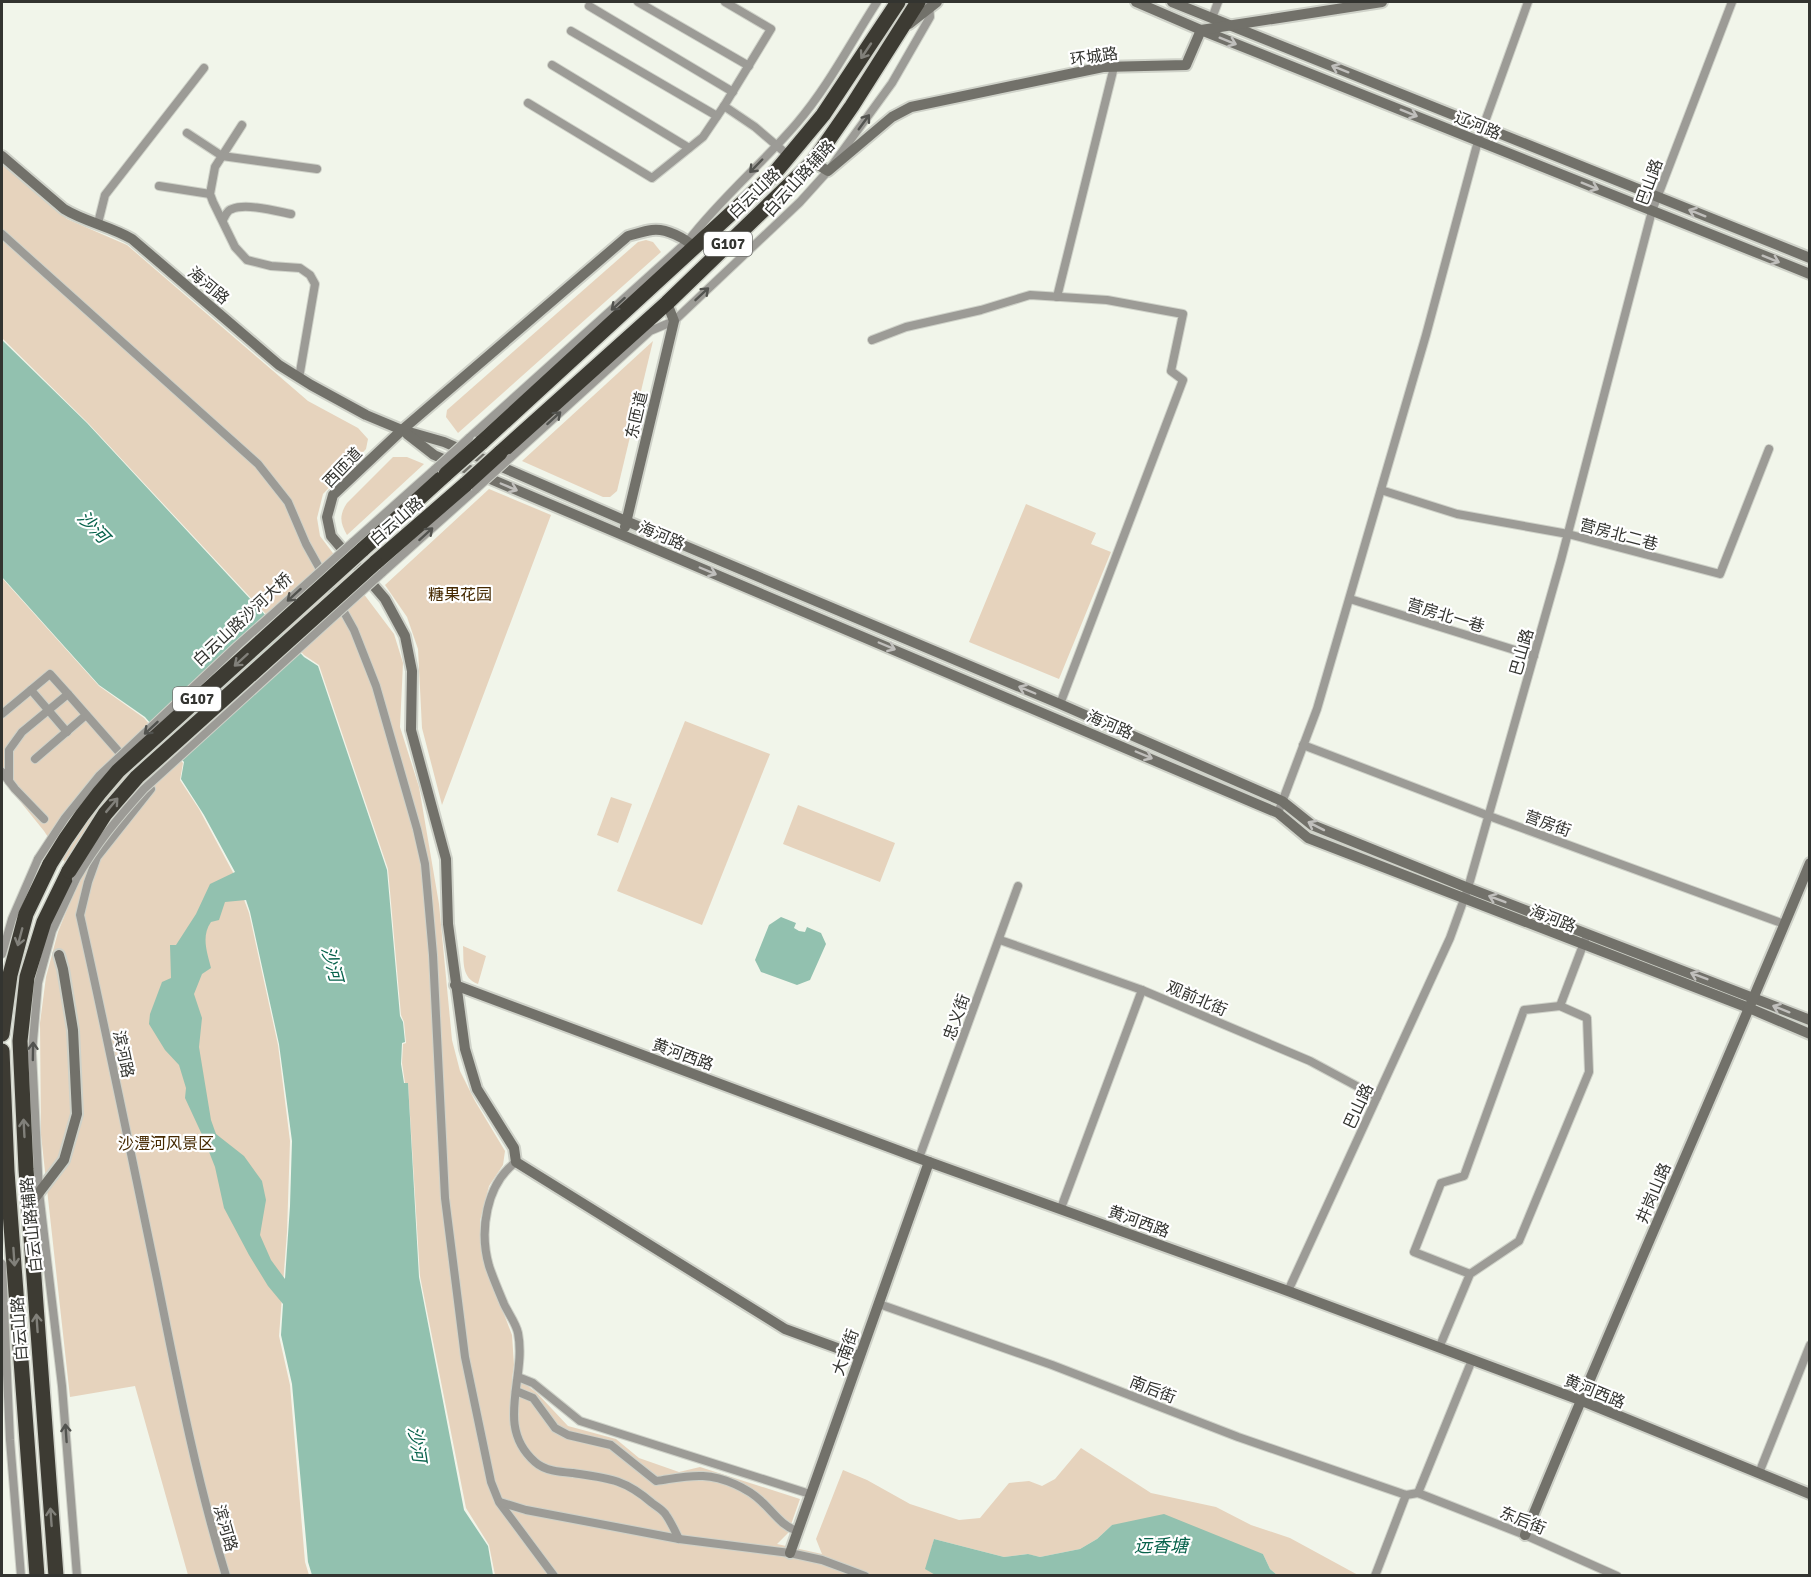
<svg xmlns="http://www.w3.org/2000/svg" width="1811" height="1577" viewBox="0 0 1811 1577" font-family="Signika,'Noto Sans SC',sans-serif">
<rect width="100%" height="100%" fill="#f1f5ea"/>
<g fill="#e6d3bd">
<polygon points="2,164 67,219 127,245 308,401 358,428 368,439 366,449 323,494 317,518 320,536 394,634 403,663 400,727 419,787 439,904 452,1040 460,1071 475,1101 505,1151 503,1165 489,1186 480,1221 483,1259 512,1335 514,1365 512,1379 524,1383 537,1393 568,1426 616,1439 639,1458 679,1472 700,1467 800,1499 788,1533 777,1544 822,1554 816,1539 843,1470 867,1480 910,1504 959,1520 980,1518 1009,1483 1029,1481 1042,1486 1055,1479 1081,1448 1151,1493 1216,1507 1251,1525 1290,1538 1358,1575 1277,1575 1270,1569 1263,1554 1112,1525 1097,1539 1080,1549 1040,1557 1027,1554 1004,1557 934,1539 926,1569 937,1575 495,1575 489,1545 466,1508 420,1276 408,1083 405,1083 402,1063 403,1044 406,1043 404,1022 401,1015 388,869 319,665 304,655 88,423 2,338"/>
<polygon points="646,240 653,242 661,252 458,433 446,417 447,410 638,242"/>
<polygon points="653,341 617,491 610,497 603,497 522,461"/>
<path d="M393,457H407L424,464L347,535C340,523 339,515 347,503Z"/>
<polygon points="489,489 551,515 442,805 422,728 418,649 407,617 385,585"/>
<polygon points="1026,504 1096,533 1091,544 1111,552 1059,679 969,642"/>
<polygon points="2,578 99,686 144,718 183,763 180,780 199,809 236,878 249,913 278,1045 290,1141 287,1232 279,1336 290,1385 305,1562 309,1575 188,1575 135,1386 70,1397 41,1135 40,1023 46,977 58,932 78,882 44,831 2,779"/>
<polygon points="685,721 770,754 702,925 617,891"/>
<polygon points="611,797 632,804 618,843 597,835"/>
<polygon points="798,805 895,843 880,882 783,844"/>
<path d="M463,946L486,956L478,984C461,978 464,961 463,946Z"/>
</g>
<g fill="#92c1af" fill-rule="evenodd">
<path d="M2,340L87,423L304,657L318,666L387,870L400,1016L403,1022L405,1042L402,1043L401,1064L404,1083H408L419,1277L464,1510L488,1546L493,1575H312L308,1562L292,1384L281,1335L283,1304L268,1286L249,1255L224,1208L215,1167L204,1139L185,1098L186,1088L179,1065L165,1050L149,1024L150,1014L162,982L171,978L170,945H176L196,914L210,884L235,872L204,815L181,779L184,762L145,717L99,685L2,577ZM246,900L250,912L279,1044L292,1141L290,1206L285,1279L271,1260L260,1235L266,1200L262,1181L244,1156L216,1134L211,1120L199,1047L202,1018L194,994L202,974L211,968C207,952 201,936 211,922L219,920L225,902Z"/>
<polygon points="781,917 796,923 794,928 799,931 805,932 807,927 821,933 826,944 810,980 797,985 761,972 755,960 769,925"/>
<polygon points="1164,1514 1263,1554 1270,1569 1277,1575 937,1576 925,1569 934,1539 1004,1557 1028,1554 1040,1557 1080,1549 1097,1539 1112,1525"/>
</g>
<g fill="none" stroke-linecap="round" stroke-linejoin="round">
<defs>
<g id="street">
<polyline points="638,2 749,66"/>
<polyline points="589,6 733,92"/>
<polyline points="1212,18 1218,2"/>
<polyline points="571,31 717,116"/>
<polyline points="552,65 689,148"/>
<polyline points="528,103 652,178 703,137 724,106 771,29 725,2"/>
<polyline points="724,106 755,127 789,156"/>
<polyline points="242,125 215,167 210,194 213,202 235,247 247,260 271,266 300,268 310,275 315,284 299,378"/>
<polyline points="187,133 222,156 317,169"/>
<polyline points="159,186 210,194"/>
<path d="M223,220C225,216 227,210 232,209C246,203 276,211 291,214"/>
<polyline points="98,223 105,195 204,68"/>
<polyline points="2,234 258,464 288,502 306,544 354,630 376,686 417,829 425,864 433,955 445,1198 465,1357 491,1482 499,1502 554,1576"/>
<polyline points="1057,297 1114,67"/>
<polyline points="872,340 906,327 981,310 1030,295 1107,300 1183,314 1171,371 1183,380 1060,704"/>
<path d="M469,438L688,241C721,198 762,164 797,123C828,87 851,42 877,2"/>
<polyline points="510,458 650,331 674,321 800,202 828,171 892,83 930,17 929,2"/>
<polyline points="1381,490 1457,514 1568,534 1720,574 1769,449"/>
<polyline points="353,542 435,469"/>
<polyline points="382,573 476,489"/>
<polyline points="1350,599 1534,656"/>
<polyline points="31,690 67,732"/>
<polyline points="2,714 50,674 68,694"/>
<polyline points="1303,745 1489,816 1784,924"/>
<polyline points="35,759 86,715"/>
<polyline points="2,772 15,789 44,819"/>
<path d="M138,773L151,789L97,857L88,882L80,915C107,1036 132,1158 157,1279C177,1379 196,1478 226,1576"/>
<polyline points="9,781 9,750 22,732 68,694 126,760"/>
<polyline points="1278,813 1317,709 1426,335 1478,141 1528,2"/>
<polyline points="76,879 52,931 38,983 32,1053 39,1192 62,1386 77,1576"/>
<polyline points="1000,940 1142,990 1310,1061 1377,1097"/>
<polyline points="2,954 12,919 38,859"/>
<polyline points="1560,1006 1585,940"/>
<polyline points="919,1158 1018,886"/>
<path d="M516,1162C486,1184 479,1231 489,1266C493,1278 499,1292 504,1304C508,1313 516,1323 518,1333C527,1378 494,1426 535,1462C545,1471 560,1472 573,1473C608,1478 625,1479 652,1503C657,1507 663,1510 666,1515C671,1522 675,1531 679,1539"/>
<polyline points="1061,1208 1142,990"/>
<polyline points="2,1264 10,1440 21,1576"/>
<polyline points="1288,1291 1450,938 1468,888 1561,560 1652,211 1732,2"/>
<polyline points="879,1304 1052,1365 1238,1437 1406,1495 1418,1493"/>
<polyline points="1439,1348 1470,1274 1519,1241 1589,1072 1587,1018 1560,1006 1524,1010 1464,1176 1441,1183 1414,1252 1470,1274"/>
<polyline points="518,1377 533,1383 580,1421 810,1494"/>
<path d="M516,1391L533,1398L555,1428L568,1435L611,1445L656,1481C671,1479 688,1475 703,1476C723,1477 748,1488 762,1502C774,1513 782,1526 797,1531"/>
<polyline points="1759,1473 1810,1345"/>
<polyline points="1418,1493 1525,1535 1617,1576"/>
<polyline points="1418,1493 1472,1360"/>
<polyline points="500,1502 526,1510 679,1539 790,1553 822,1560 865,1576"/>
<polyline points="1375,1576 1406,1495"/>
</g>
<g id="secondary">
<polyline points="1136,2 1201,30 1810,274"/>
<polyline points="1172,2 1810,258"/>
<polyline points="909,24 937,2"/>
<path d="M2,156L64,209C85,222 110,226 132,239L279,365L311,385L366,415L402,430L444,442L626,521L1060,704L1282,801L1312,825L1468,888L1810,1020"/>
<polyline points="813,162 828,171 892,117 911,107 1103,67 1186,65 1201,30 1382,2"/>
<path d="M695,248C685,238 666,228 652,230C644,231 636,234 628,236L402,430L333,495L327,517L331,536L385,599L405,636L412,671L411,730L446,859L448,924L465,1049L477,1089L514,1148L516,1162L785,1329L859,1356"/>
<polyline points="407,434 434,455 1278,813 1308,838 1749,1008 1810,1034"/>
<polyline points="625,527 674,321 667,303"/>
<polyline points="455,985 929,1162 1288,1291 1580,1400 1810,1494"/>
<polyline points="28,1207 64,1160 77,1114 73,1030 63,969 59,955"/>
<path d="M1525,1535C1617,1310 1717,1088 1810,863"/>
<polyline points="790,1553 929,1162"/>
</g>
<g id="highway">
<polyline points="481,443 773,175 823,115 898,2"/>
<polyline points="500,453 667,303 813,162 852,106 918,2"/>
<polyline points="362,550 446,474"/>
<polyline points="375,563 466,484"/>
<polyline points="2,1034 10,975 26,914 50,864"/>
<polyline points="2,1051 7,1171 37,1576"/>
<polyline points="56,1576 26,1169 20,1041 27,977 44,922 69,871"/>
</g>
</defs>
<use href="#street" stroke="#cfd2c9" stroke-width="10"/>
<use href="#secondary" stroke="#cfd2c9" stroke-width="14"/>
<use href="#highway" stroke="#cfd2c9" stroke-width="18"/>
<use href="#street" stroke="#9c9b96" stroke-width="8"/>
<use href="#secondary" stroke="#72716a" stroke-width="10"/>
<use href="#highway" stroke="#3d3b33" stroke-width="15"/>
<defs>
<g id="street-bridge">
<polyline points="435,469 469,438"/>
<polyline points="476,489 510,458"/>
<polyline points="38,859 65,818 99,776 237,646 353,542"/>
<path d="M76,879C97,843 117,819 144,789L382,573"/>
</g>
<g id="highway-bridge">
<polyline points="446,474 481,443"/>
<polyline points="466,484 500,453"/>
<path d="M50,864C70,830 92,800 118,771L362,550"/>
<polyline points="69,871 105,814 137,777 375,563"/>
</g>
</defs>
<use href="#street-bridge" stroke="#cfd2c9" stroke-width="10" stroke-linecap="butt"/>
<use href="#highway-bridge" stroke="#cfd2c9" stroke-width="18" stroke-linecap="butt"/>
<use href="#street-bridge" stroke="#9c9b96" stroke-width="8"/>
<use href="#highway-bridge" stroke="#3d3b33" stroke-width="15"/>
</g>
<defs><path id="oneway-shaft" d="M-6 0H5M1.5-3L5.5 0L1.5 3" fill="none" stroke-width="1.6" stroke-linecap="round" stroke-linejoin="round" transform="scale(1.5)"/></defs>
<g stroke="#c0bfbc">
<use href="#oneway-shaft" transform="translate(1228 41) rotate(22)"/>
<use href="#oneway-shaft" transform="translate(1340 69) rotate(-158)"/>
<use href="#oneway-shaft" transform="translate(1409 113) rotate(22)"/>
<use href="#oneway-shaft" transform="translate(1590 186) rotate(22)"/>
<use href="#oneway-shaft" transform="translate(1697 213) rotate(-158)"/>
<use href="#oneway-shaft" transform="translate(1771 259) rotate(22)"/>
<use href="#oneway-shaft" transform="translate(509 487) rotate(23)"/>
<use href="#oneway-shaft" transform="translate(708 571) rotate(23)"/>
<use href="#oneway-shaft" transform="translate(887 646) rotate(23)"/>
<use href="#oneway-shaft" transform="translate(1027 690) rotate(-157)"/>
<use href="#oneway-shaft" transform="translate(1144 755) rotate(23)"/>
<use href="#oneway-shaft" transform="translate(1316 826) rotate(-153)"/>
<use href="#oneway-shaft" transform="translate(1497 899) rotate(-159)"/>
<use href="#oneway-shaft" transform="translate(1699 976) rotate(-159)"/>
<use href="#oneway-shaft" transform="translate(1781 1009) rotate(-158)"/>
</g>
<g stroke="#81807a">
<use href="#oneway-shaft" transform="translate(866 51) rotate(124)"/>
<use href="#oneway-shaft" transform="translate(241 660) rotate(138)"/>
<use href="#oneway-shaft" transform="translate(112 805) rotate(-50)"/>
<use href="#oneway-shaft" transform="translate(20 937) rotate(105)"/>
<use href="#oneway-shaft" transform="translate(24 1128) rotate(-93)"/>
<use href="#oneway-shaft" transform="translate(14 1257) rotate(86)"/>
<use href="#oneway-shaft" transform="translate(37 1323) rotate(-94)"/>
<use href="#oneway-shaft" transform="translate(51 1517) rotate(-94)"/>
</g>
<g stroke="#52534f">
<use href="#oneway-shaft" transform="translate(864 122) rotate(-54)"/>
<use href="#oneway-shaft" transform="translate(756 166) rotate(134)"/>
<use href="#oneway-shaft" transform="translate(702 294) rotate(-43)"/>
<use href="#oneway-shaft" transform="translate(618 304) rotate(138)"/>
<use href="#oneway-shaft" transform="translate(554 418) rotate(-42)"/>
<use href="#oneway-shaft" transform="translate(426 534) rotate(-42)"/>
<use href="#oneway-shaft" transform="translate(294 595) rotate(138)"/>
<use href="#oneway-shaft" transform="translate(151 728) rotate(137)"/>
<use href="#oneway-shaft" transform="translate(33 1051) rotate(-89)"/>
<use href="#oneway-shaft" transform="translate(66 1433) rotate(-94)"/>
</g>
<g text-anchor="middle" stroke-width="4.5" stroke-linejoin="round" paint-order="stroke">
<g fill="#fff" stroke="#70716e" stroke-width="1.5">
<rect x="704" y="232" width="48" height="24" rx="4.5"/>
<rect x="173" y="687" width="48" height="24" rx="4.5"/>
</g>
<g font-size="15" font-weight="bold" fill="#333430">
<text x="728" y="249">G107</text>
<text x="197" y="704">G107</text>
</g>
<g font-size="16" fill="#333430" stroke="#fff">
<text transform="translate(1094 56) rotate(-8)" y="6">环城路</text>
<text transform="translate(1478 125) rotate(22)" y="6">辽河路</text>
<text transform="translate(799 178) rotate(-48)" y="6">白云山路辅路</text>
<text transform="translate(1649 182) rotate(-70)" y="6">巴山路</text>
<text transform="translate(754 193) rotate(-44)" y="6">白云山路</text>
<text transform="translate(209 285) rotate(40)" y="6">海河路</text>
<text transform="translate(636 415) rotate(-77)" y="6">东匝道</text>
<text transform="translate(342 467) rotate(-46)" y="6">西匝道</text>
<text transform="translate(396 521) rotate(-41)" y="6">白云山路</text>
<text transform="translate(1619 534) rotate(15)" y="6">营房北二巷</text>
<text transform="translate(662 535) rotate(23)" y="6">海河路</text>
<text transform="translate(1446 615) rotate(17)" y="6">营房北一巷</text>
<text transform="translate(242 619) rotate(-43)" y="6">白云山路沙河大桥</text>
<text transform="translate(1521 652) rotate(-74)" y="6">巴山路</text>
<text transform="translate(1110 724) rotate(23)" y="6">海河路</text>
<text transform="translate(1548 823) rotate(20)" y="6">营房街</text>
<text transform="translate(1553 918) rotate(21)" y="6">海河路</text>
<text transform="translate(1197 998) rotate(23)" y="6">观前北街</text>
<text transform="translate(956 1017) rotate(-70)" y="6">忠义街</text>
<text transform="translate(124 1054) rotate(78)" y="6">滨河路</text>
<text transform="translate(683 1054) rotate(20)" y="6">黄河西路</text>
<text transform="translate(1358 1106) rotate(-65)" y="6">巴山路</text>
<text transform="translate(1653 1193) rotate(-67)" y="6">井岗山路</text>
<text transform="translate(1139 1221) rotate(20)" y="6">黄河西路</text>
<text transform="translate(31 1225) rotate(-96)" y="6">白云山路辅路</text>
<text transform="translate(19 1329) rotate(-94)" y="6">白云山路</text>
<text transform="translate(845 1352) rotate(-70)" y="6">大南街</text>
<text transform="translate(1153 1389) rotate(21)" y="6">南后街</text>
<text transform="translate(1595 1391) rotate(22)" y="6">黄河西路</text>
<text transform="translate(1523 1520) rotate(22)" y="6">东后街</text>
<text transform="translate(226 1528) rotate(74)" y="6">滨河路</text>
</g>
<g font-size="16" fill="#452900" stroke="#fff">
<text x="460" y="600">糖果花园</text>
<text x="166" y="1149">沙澧河风景区</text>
</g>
<g font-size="18" font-style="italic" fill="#07624b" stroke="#fff">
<text transform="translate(93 527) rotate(46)" y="6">沙河</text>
<text transform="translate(332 964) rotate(75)" y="6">沙河</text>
<text transform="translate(417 1444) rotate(81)" y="6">沙河</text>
<text x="1161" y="1552">远香塘</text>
</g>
</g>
<rect width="1811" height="1577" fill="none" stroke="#333430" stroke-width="6"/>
</svg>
